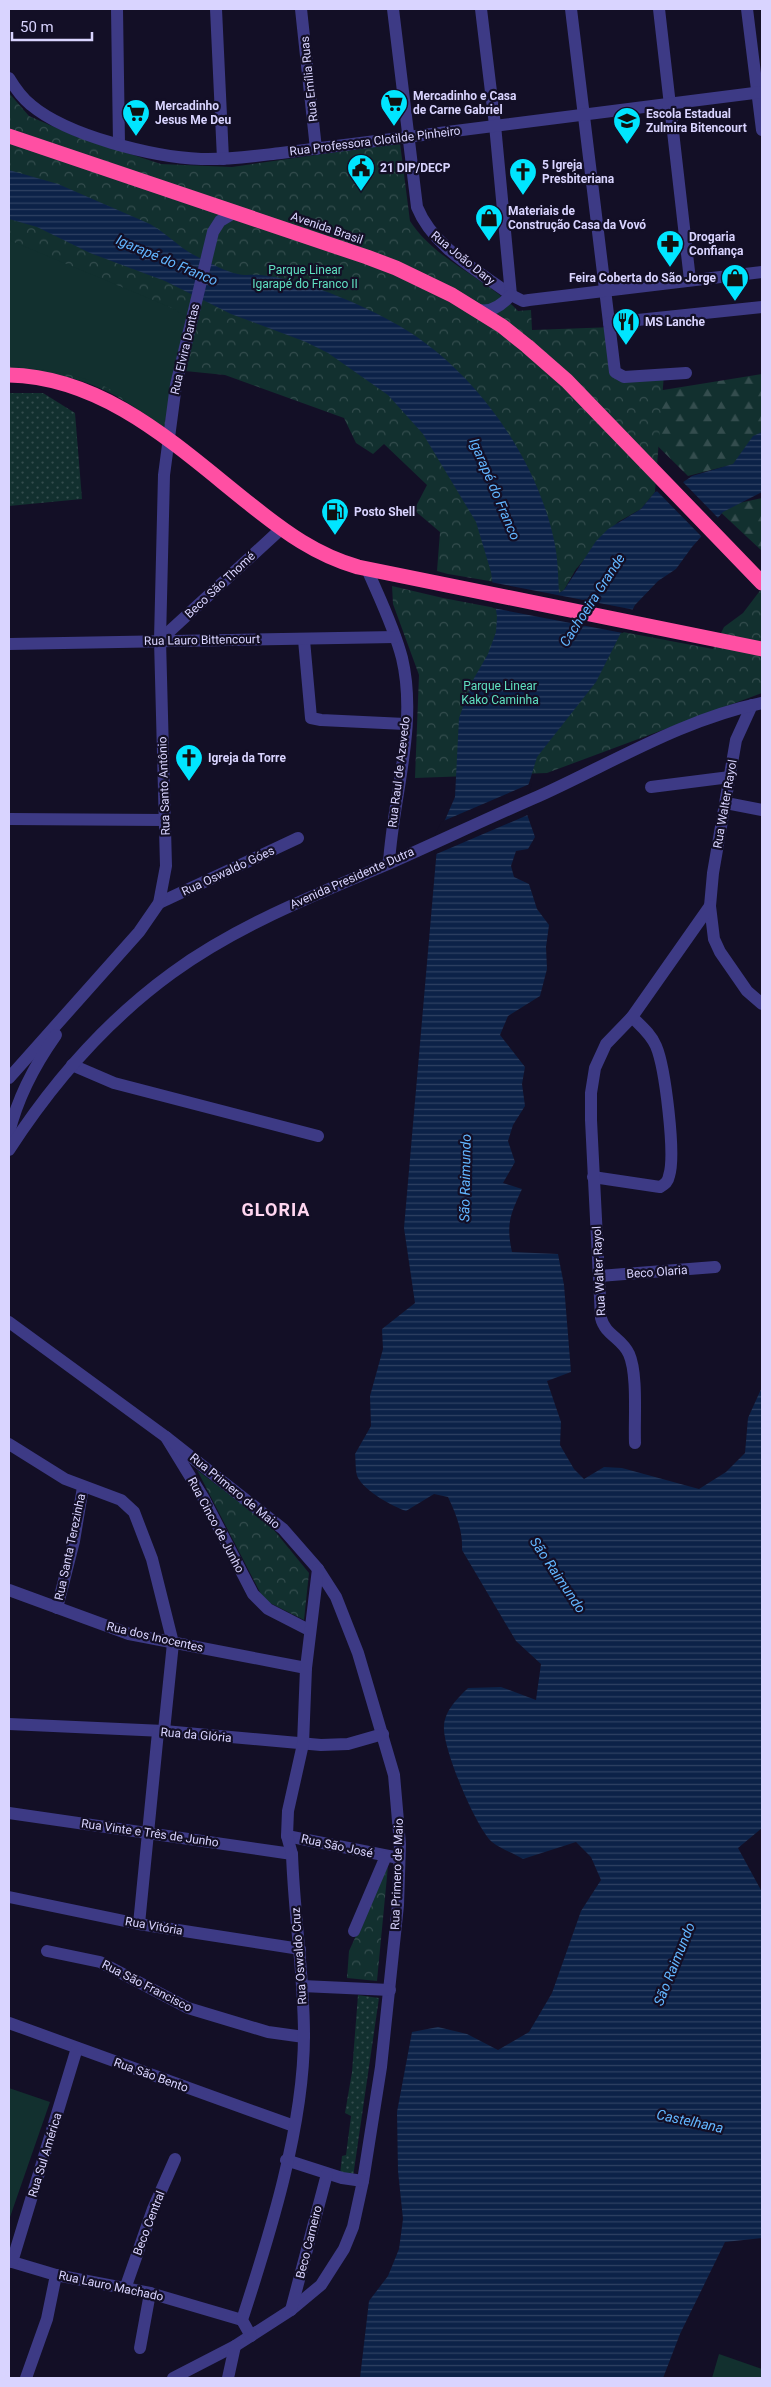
<svg xmlns="http://www.w3.org/2000/svg" width="771" height="2387" viewBox="0 0 771 2387" font-family="Roboto,sans-serif">
<defs>
<pattern id="grass-dots" width="8" height="8" patternUnits="userSpaceOnUse" patternTransform="scale(1.25)"><rect width="8" height="8" fill="#12302f"/><path d="M2 2h.1M6 6h.1" fill="none" stroke="#344d4e" stroke-width="1.8" stroke-linecap="round"/></pattern>
<pattern id="forest-firs" width="22" height="20" patternUnits="userSpaceOnUse" patternTransform="scale(1.25)"><rect width="22" height="20" fill="#12302f"/><path d="M5 1l3.5 6h-7zM16 11l3.5 6h-7z" fill="#344d4e"/></pattern>
<pattern id="park-crowns" width="20" height="18" patternUnits="userSpaceOnUse" patternTransform="scale(1.25)"><rect width="20" height="18" fill="#12302f"/><path d="M2 6a3 3 0 1 1 6 0M12 15a3 3 0 1 1 6 0" fill="none" stroke="#344d4e"/></pattern>
<pattern id="water-rules" width="6" height="5" patternUnits="userSpaceOnUse" patternTransform="scale(1.25)"><rect width="6" height="5" fill="#0c2248"/><path d="M0 2.5h6" fill="none" stroke="#2f4163"/></pattern>
</defs>
<rect width="100%" height="100%" fill="#130f26"/>
<g fill="url(#grass-dots)">
<polygon points="9,393 43,393 75,413 82,499 9,506"/>
<polygon points="358,1995 379,1998 353,2177 340,2175 342,2156 346,2155 351,2116 345,2113 352,2072"/>
</g>
<g fill="url(#forest-firs)">
<polygon points="762,374 762,454 746,461 688,476 612,401 663,390"/>
<polygon points="762,498 762,551 716,508"/>
</g>
<g fill="url(#park-crowns)">
<path d="M9,93L29,116L75,136L161,164L232,167L400,143L410,221C435,260 486,278 518,311L531,310L532,330L614,327L619,376L664,374L655,492L641,509L618,522L576,569L564,590L559,593L448,574L437,571L440,532L414,510L427,485L384,444L373,454L356,443L344,418L225,375L175,370L164,429C112,387 75,373 9,369Z"/>
<polygon points="392,586 443,598 713,649 724,627 743,613 762,588 762,693 547,773 415,778 419,675 393,604"/>
<polygon points="197,1470 269,1524 309,1573 304,1620 264,1600"/>
<polygon points="388,1866 377,1981 347,1978 349,1951"/>
</g>
<g fill="#12302f">
<path d="M9,240L172,308L187,317L163,427C145,413 126,398 106,387C77,373 41,369 9,366Z"/>
<polygon points="9,2088 50,2102 9,2220"/>
<polygon points="719,2354 762,2369 762,2378 712,2378"/>
</g>
<path fill="url(#water-rules)" d="M9,170L58,184L150,224C168,234 181,250 200,258C211,263 226,272 238,274C245,276 253,274 261,275C280,277 298,282 316,288C348,299 383,315 411,333C480,378 537,461 554,540C558,558 558,575 559,593L564,590L596,541L608,529L641,509L655,492L679,485L692,476L733,464L753,436L762,432V492L723,512L692,547L676,569L658,581L635,605L596,682L537,757L523,803L535,837L528,849L516,851L511,866L514,877L529,884L537,909L549,925L546,947L547,969L540,996L508,1016L500,1035L525,1067L522,1084L525,1106L513,1125L508,1141L515,1162L503,1183L522,1189C510,1215 506,1224 512,1252L558,1254L564,1285L571,1372L547,1381L561,1422L560,1445L574,1469L584,1479L604,1467L622,1468L699,1489L726,1472L745,1453L748,1418L762,1387V1828L738,1848L762,1892V2238L725,2242L680,2334L663,2378H360L369,2301L388,2276L399,2249L403,2219L398,2171L397,2112L412,2032L438,2027L467,2034L498,2050L529,2032L552,1993L581,1911L601,1880L591,1857L576,1842L523,1859C513,1853 501,1849 492,1842C476,1828 442,1747 444,1726C445,1710 458,1698 468,1688L501,1687L536,1700L541,1664L516,1641L462,1550C463,1531 456,1514 448,1497L434,1494L406,1511C392,1506 366,1492 358,1478C355,1472 356,1461 355,1454L371,1426L370,1396L383,1349L382,1329L415,1303L404,1228L438,836L455,797L459,718L473,680L488,654L496,632L497,617L491,572L476,522L423,434L388,395L328,353L306,342L231,314L165,281L90,253L37,227L9,219Z"/>
<g fill="#130f26">
<polygon points="681,480 720,520 703,538 655,489"/>
<polygon points="490,582 635,610 623,633 493,608"/>
<polygon points="532,783 526,803 530,814 434,855 435,835 441,822"/>
</g>
<g fill="none" stroke-linecap="round" stroke-linejoin="round">
<g stroke="#3d3a85" stroke-width="12">
<polyline points="117,9 119,144"/>
<polyline points="216,9 223,159"/>
<polyline points="301,9 316,149"/>
<path d="M393,9L417,207C433,247 477,270 511,295"/>
<polyline points="481,9 495,125 511,295"/>
<polyline points="571,9 615,372 624,377 686,373"/>
<polyline points="659,9 690,280"/>
<polyline points="747,9 762,130"/>
<path d="M9,78C15,88 21,97 31,105C68,136 153,157 201,159C228,160 255,156 281,153L762,92"/>
<path d="M474,308C488,315 501,306 511,295L523,301L529,300L762,272"/>
<polyline points="609,323 762,307"/>
<path d="M367,569C379,597 394,627 402,658C418,725 393,796 389,863"/>
<polyline points="160,640 281,529"/>
<polyline points="304,640 311,718 321,720 405,724"/>
<polyline points="9,644 395,637"/>
<polyline points="752,705 736,740 713,873 710,906 714,939 720,952 747,991 762,1004"/>
<polyline points="651,787 730,777"/>
<polyline points="726,803 762,810"/>
<polyline points="9,819 164,820"/>
<polyline points="159,903 298,838"/>
<polyline points="72,1065 114,1083 318,1136"/>
<polyline points="9,1078 139,932 159,903 166,866 160,640 164,475 176,385 213,232 220,221 235,212"/>
<path d="M9,1133C18,1096 34,1066 56,1035"/>
<path d="M9,1150C53,1082 106,1021 172,973C238,925 313,896 388,864C438,842 488,818 539,796C612,763 683,719 762,703"/>
<path d="M593,1177L660,1187C665,1184 668,1182 669,1176C676,1155 665,1067 656,1046C651,1034 641,1026 632,1017"/>
<polyline points="599,1276 715,1267"/>
<polyline points="9,1322 166,1437 204,1499 253,1594 268,1609 309,1630"/>
<polyline points="166,1437 283,1529 318,1569 336,1597 358,1653 394,1775 400,1844 398,1905 381,2067 363,2181 353,2227 344,2249 321,2285 291,2310 235,2346 173,2378"/>
<path d="M635,1443C634,1420 638,1374 629,1354C622,1338 605,1335 601,1318L591,1120V1093L595,1068L606,1044L632,1017L710,906"/>
<polyline points="9,1444 65,1479 121,1500 134,1512 152,1559 173,1643 164,1731"/>
<polyline points="9,1590 129,1634 306,1668"/>
<polyline points="57,1608 74,1541 83,1487"/>
<polyline points="9,1724 164,1731 321,1745 348,1744 383,1734"/>
<polyline points="9,1813 292,1854"/>
<polyline points="287,1836 399,1858"/>
<polyline points="9,1897 139,1924 300,1949"/>
<polyline points="139,1924 158,1732"/>
<polyline points="354,1931 386,1856"/>
<polyline points="47,1951 100,1962 188,2008 268,2032 304,2037"/>
<polyline points="302,1986 390,1990"/>
<polyline points="9,2023 294,2126"/>
<polyline points="286,2160 342,2178 363,2181"/>
<polyline points="9,2261 56,2275 150,2293 242,2320"/>
<polyline points="12,2262 77,2048"/>
<polyline points="126,2286 153,2209 175,2159"/>
<polyline points="291,2310 327,2174"/>
<path d="M251,2336L242,2320C270,2234 304,2126 304,2035C304,1975 294,1914 292,1854L287,1836L288,1811L303,1744L306,1668L318,1569"/>
<polyline points="140,2348 150,2293"/>
<polyline points="26,2378 47,2319 56,2275"/>
<polyline points="228,2378 235,2346"/>
</g>
<g stroke="#ff4fa3" stroke-width="15">
<polyline points="9,136 367,257 396,268 452,295 502,326 527,346 567,381 762,583"/>
<path d="M9,375C106,377 179,448 251,505C285,532 316,555 358,567L762,649"/>
</g>
</g>
<defs>
<symbol id="supermarket-pin" viewBox="-11 -11 22 30"><path d="M0 17L-7.5 6A9.5 9.5 0 1 1 7.5 6Z" fill="#00e5ff" stroke="#130f26"/><path d="M-6-5.5h2.5l.6 2H6L4.5 2H-2.5L-4.4-4H-6ZM-1.5 3.2a1.3 1.3 0 1 0 .1 0ZM3 3.2a1.3 1.3 0 1 0 .1 0Z" fill="#111"/></symbol>
<symbol id="school-pin" viewBox="-11 -11 22 30"><path d="M0 17L-7.5 6A9.5 9.5 0 1 1 7.5 6Z" fill="#00e5ff" stroke="#130f26"/><path d="M0-5L7-2L0 1L-7-2ZM-4 1L0 2.5L4 1V4Q0 6-4 4Z" fill="#111"/></symbol>
<symbol id="civic-pin" viewBox="-11 -11 22 30"><path d="M0 17L-7.5 6A9.5 9.5 0 1 1 7.5 6Z" fill="#00e5ff" stroke="#130f26"/><path d="M-.6-6.5H3V-4.5H.6V-3L4-1V1h2V6H-6V1h2V-1L-.6-3ZM-1.2 2.5V6h2.4V2.5Z" fill="#111"/></symbol>
<symbol id="church-pin" viewBox="-11 -11 22 30"><path d="M0 17L-7.5 6A9.5 9.5 0 1 1 7.5 6Z" fill="#00e5ff" stroke="#130f26"/><path d="M-1.2-6h2.4v3.5h3.3v2.4h-3.3V6h-2.4V-.1h-3.3v-2.4h3.3Z" fill="#111"/></symbol>
<symbol id="shop-pin" viewBox="-11 -11 22 30"><path d="M0 17L-7.5 6A9.5 9.5 0 1 1 7.5 6Z" fill="#00e5ff" stroke="#130f26"/><path d="M-5-2.5h2.3a2.7 3.5 0 0 1 5.4 0H5L5.5 6h-11ZM-1.5-2.5h3a1.5 2.3 0 0 0-3 0Z" fill="#111"/></symbol>
<symbol id="pharmacy-pin" viewBox="-11 -11 22 30"><path d="M0 17L-7.5 6A9.5 9.5 0 1 1 7.5 6Z" fill="#00e5ff" stroke="#130f26"/><path d="M-2-6h4v4h4v4h-4v4h-4v-4h-4v-4h4Z" fill="#111"/></symbol>
<symbol id="restaurant-pin" viewBox="-11 -11 22 30"><path d="M0 17L-7.5 6A9.5 9.5 0 1 1 7.5 6Z" fill="#00e5ff" stroke="#130f26"/><path d="M-5-6h1v4h1v-4h1v4h1v-4h1v5L-1.5 .5V6h-2V.5L-5-1ZM5-6V6H3V1.5H1.5Q1.5-4 5-6Z" fill="#111"/></symbol>
<symbol id="fuel-pin" viewBox="-11 -11 22 30"><path d="M0 17L-7.5 6A9.5 9.5 0 1 1 7.5 6Z" fill="#00e5ff" stroke="#130f26"/><path d="M-5.5-6h7V0h2V4h1.3V-2.5L3-4.5l.8-.8L6-3V5H2.5V1h-1V6h-7ZM-4.2-4.7v3.2H.2V-4.7Z" fill="#111"/></symbol>
</defs>
<g fill-rule="evenodd">
<use href="#supermarket-pin" x="378" y="87" width="32" height="43"/>
<use href="#supermarket-pin" x="120" y="97" width="32" height="43"/>
<use href="#school-pin" x="611" y="105" width="32" height="43"/>
<use href="#civic-pin" x="345" y="152" width="32" height="43"/>
<use href="#church-pin" x="507" y="156" width="32" height="43"/>
<use href="#shop-pin" x="473" y="202" width="32" height="43"/>
<use href="#pharmacy-pin" x="654" y="228" width="32" height="43"/>
<use href="#shop-pin" x="719" y="262" width="32" height="43"/>
<use href="#restaurant-pin" x="610" y="306" width="32" height="43"/>
<use href="#fuel-pin" x="319" y="496" width="32" height="43"/>
<use href="#church-pin" x="173" y="742" width="32" height="43"/>
</g>
<g text-anchor="middle" stroke-width="4.5" stroke-linejoin="round" paint-order="stroke">
<g font-size="12" fill="#d9d4ff" stroke="#130f26">
<text transform="translate(309 79) rotate(-96)" y="4">Rua Emília Ruas</text>
<text transform="translate(375 141) rotate(-7)" y="4">Rua Professora Clotilde Pinheiro</text>
<text transform="translate(327 228) rotate(19)" y="4">Avenida Brasil</text>
<text transform="translate(463 258) rotate(39)" y="4">Rua João Dary</text>
<text transform="translate(185 349) rotate(-77)" y="4">Rua Elvira Dantas</text>
<text transform="translate(220 585) rotate(-43)" y="4">Beco São Thomé</text>
<text transform="translate(202 640) rotate(-1)" y="4">Rua Lauro Bittencourt</text>
<text transform="translate(399 772) rotate(-83)" y="4">Rua Raul de Azevedo</text>
<text transform="translate(164 786) rotate(-92)" y="4">Rua Santo Antônio</text>
<text transform="translate(725 804) rotate(-80)" y="4">Rua Walter Rayol</text>
<text transform="translate(228 871) rotate(-25)" y="4">Rua Oswaldo Góes</text>
<text transform="translate(352 878) rotate(-24)" y="4">Avenida Presidente Dutra</text>
<text transform="translate(599 1271) rotate(-93)" y="4">Rua Walter Rayol</text>
<text transform="translate(657 1272) rotate(-4)" y="4">Beco Olaria</text>
<text transform="translate(235 1491) rotate(39)" y="4">Rua Primero de Maio</text>
<text transform="translate(216 1525) rotate(62)" y="4">Rua Cinco de Junho</text>
<text transform="translate(70 1547) rotate(-78)" y="4">Rua Santa Terezinha</text>
<text transform="translate(155 1637) rotate(13)" y="4">Rua dos Inocentes</text>
<text transform="translate(196 1735) rotate(5)" y="4">Rua da Glória</text>
<text transform="translate(150 1833) rotate(8)" y="4">Rua Vinte e Três de Junho</text>
<text transform="translate(337 1846) rotate(12)" y="4">Rua São José</text>
<text transform="translate(397 1874) rotate(-88)" y="4">Rua Primero de Maio</text>
<text transform="translate(154 1926) rotate(10)" y="4">Rua Vitória</text>
<text transform="translate(299 1956) rotate(-94)" y="4">Rua Oswaldo Cruz</text>
<text transform="translate(147 1986) rotate(27)" y="4">Rua São Francisco</text>
<text transform="translate(151 2075) rotate(20)" y="4">Rua São Bento</text>
<text transform="translate(45 2155) rotate(-73)" y="4">Rua Sul América</text>
<text transform="translate(149 2223) rotate(-69)" y="4">Beco Central</text>
<text transform="translate(309 2242) rotate(-76)" y="4">Beco Carneiro</text>
<text transform="translate(111 2286) rotate(12)" y="4">Rua Lauro Machado</text>
</g>
<g font-size="12" font-weight="bold" fill="#d9d4ff" stroke="#130f26" text-anchor="start">
<text x="413" y="100">Mercadinho e Casa<tspan x="413" dy="14">de Carne Gabriel</tspan></text>
<text x="155" y="110">Mercadinho<tspan x="155" dy="14">Jesus Me Deu</tspan></text>
<text x="646" y="118">Escola Estadual<tspan x="646" dy="14">Zulmira Bitencourt</tspan></text>
<text x="542" y="169">5 Igreja<tspan x="542" dy="14">Presbiteriana</tspan></text>
<text x="380" y="172">21 DIP/DECP</text>
<text x="508" y="215">Materiais de<tspan x="508" dy="14">Construção Casa da Vovó</tspan></text>
<text x="689" y="241">Drogaria<tspan x="689" dy="14">Confiança</tspan></text>
<text x="716" y="282" text-anchor="end">Feira Coberta do São Jorge</text>
<text x="645" y="326">MS Lanche</text>
<text x="354" y="516">Posto Shell</text>
<text x="208" y="762">Igreja da Torre</text>
</g>
<g font-size="12" fill="#5fe0c0" stroke="#130f26">
<text x="305" y="274">Parque Linear<tspan x="305" dy="14">Igarapé do Franco II</tspan></text>
<text x="500" y="690">Parque Linear<tspan x="500" dy="14">Kako Caminha</tspan></text>
</g>
<g font-size="14" font-style="italic" fill="#62b6ff" stroke="#130f26">
<text transform="translate(167 260) rotate(23)" y="5">Igarapé do Franco</text>
<text transform="translate(495 489) rotate(67)" y="5">Igarapé do Franco</text>
<text transform="translate(592 600) rotate(-57)" y="5">Cachoeira Grande</text>
<text transform="translate(465 1178) rotate(-89)" y="5">São Raimundo</text>
<text transform="translate(558 1575) rotate(56)" y="5">São Raimundo</text>
<text transform="translate(674 1964) rotate(-68)" y="5">São Raimundo</text>
<text transform="translate(690 2121) rotate(12)" y="5">Castelhana</text>
</g>
<g font-size="18" font-weight="bold" letter-spacing="1" fill="#ffd6f0" stroke="#130f26">
<text x="276" y="1216">GLORIA</text>
</g>
</g>
<rect width="771" height="2387" fill="none" stroke="#d9d4ff" stroke-width="20"/>
<path d="M12 32v8h80v-8" fill="none" stroke="#d9d4ff" stroke-width="2.5"/>
<text x="20" y="32" font-size="15" fill="#d9d4ff" stroke="#130f26" stroke-width="4" paint-order="stroke">50 m</text>
</svg>
